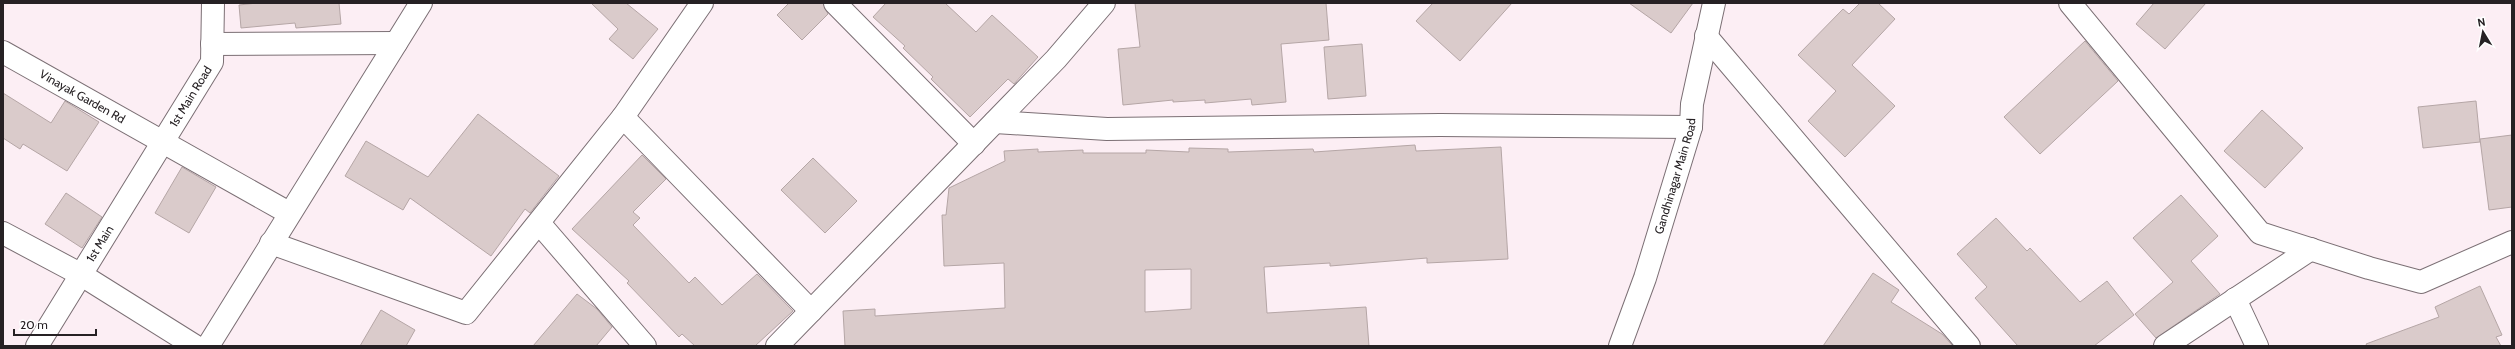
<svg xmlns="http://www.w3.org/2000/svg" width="2515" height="349" viewBox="0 0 2515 349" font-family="Cabin,sans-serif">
<rect width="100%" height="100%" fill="#fceef4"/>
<g fill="#dacbcb" stroke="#b5a6a6" fill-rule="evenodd">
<polygon points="257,3 339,3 341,24 296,28 295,23 241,28 239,5"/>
<polygon points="591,3 626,3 658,29 633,59 609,39 618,29"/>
<polygon points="789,3 823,3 828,14 802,40 777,15"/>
<polygon points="886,3 945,3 976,32 992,15 1038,57 1014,84 1008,79 970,117 931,79 933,77 903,48 905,46 873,17"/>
<polygon points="1135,3 1326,3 1329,40 1281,44 1286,102 1252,105 1251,99 1205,103 1205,100 1173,102 1173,100 1123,105 1118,49 1140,47"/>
<polygon points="1433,3 1512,3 1460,61 1416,21"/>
<polygon points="1629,3 1693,3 1671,33"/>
<polygon points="1860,3 1878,3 1895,19 1852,65 1895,106 1845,157 1808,121 1836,91 1798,55 1843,9 1849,14"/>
<polygon points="2154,3 2206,3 2165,49 2136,24"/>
<polygon points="2085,41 2118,81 2040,154 2004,117"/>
<polygon points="1362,44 1366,96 1328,99 1324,47"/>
<polygon points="3,93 51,123 65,101 99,122 67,171 23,144 20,149 3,138"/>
<polygon points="2476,101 2480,142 2423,148 2418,107"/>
<polygon points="2262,110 2303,148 2265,188 2224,151"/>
<polygon points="478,114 559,176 530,213 525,209 491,256 410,198 403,210 345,176 366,141 428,177"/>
<polygon points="2512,135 2512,207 2489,210 2480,139"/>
<path d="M1415,145L1416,151L1501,147L1508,259L1427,263V258L1330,266V263L1264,267L1267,313L1366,307L1369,346H845L843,311L875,309V316L1005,308L1004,263L944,266L942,215H946L949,188L1005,161L1004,151L1038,149V152L1083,150V153H1146V150L1189,152V148L1228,149V152L1313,149L1314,152ZM1191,269V309L1145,312V270Z"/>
<polygon points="642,155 666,179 633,212 640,218 633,225 689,283 695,277 722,305 757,274 793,311 755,346 695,346 682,334 679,337 627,283 629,281 572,229"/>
<polygon points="813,158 857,201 825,233 781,190"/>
<polygon points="182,167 216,187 189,233 155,213"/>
<polygon points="66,193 102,217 82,248 45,224"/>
<polygon points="2181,195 2218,236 2191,261 2220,294 2156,338 2135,314 2173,282 2133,238"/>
<polygon points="1996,218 2027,251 2030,248 2080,302 2107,281 2134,315 2094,346 2018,346 1975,298 1987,287 1957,254"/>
<polygon points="1873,273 1899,290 1891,302 1942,334 1953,346 1823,346"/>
<polygon points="2480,286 2502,335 2496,337 2501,346 2367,346 2366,344 2439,317 2435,307"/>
<polygon points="577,294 597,309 612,327 596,346 533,346"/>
<polygon points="381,310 415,330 406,346 360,346"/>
</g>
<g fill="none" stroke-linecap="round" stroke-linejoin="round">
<defs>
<g id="minor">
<polyline points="835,3 974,144"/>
<polyline points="2070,3 2260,233 2369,268 2421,282 2512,242"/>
<polyline points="1706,36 1969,346"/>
<polyline points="212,44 396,43"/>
<path id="s1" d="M3,52L289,213"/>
<polyline points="623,117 811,311"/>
<polyline points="995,122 1107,129 1440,125 1691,127"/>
<polyline points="539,223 645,346"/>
<polyline points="3,233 80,274 195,346"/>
<polyline points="271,243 466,313 623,117 702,3"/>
<polyline points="2235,299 2257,346"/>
<path id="s2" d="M37,346L212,62L213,3"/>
<polyline points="208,346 421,3"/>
<polyline points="777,346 1056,59 1104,3"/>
<polyline points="2165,346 2311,249"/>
</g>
<g id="tertiary">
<path id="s3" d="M1620,346L1645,278L1691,127L1692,104L1714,3"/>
</g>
</defs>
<use href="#minor" stroke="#7b6f74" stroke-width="24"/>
<use href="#tertiary" stroke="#7b6f74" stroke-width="24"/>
<use href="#minor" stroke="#fff" stroke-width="22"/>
<use href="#tertiary" stroke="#fff" stroke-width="22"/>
</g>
<g text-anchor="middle" stroke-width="4" stroke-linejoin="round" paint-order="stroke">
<g font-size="12" fill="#262124" stroke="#fff">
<text dy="4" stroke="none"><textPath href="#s1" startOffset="91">Vinayak Garden Rd</textPath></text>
<text dy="4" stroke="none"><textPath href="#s2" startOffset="293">1st Main Road</textPath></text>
<text dy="4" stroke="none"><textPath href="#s3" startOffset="179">Gandhinagar Main Road</textPath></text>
<text dy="4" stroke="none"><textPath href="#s2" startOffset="120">1st Main</textPath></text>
</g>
</g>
<rect width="2515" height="349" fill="none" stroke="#262124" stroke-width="8"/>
<g transform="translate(2483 32) rotate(350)" stroke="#ffffff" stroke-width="3" paint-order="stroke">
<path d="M0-3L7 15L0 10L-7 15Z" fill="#262124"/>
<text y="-6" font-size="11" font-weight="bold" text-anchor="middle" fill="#262124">N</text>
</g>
<path d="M14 329v6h82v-6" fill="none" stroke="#262124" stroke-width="2"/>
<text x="20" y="329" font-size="12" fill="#262124" stroke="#ffffff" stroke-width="3" paint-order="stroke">20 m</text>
</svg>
